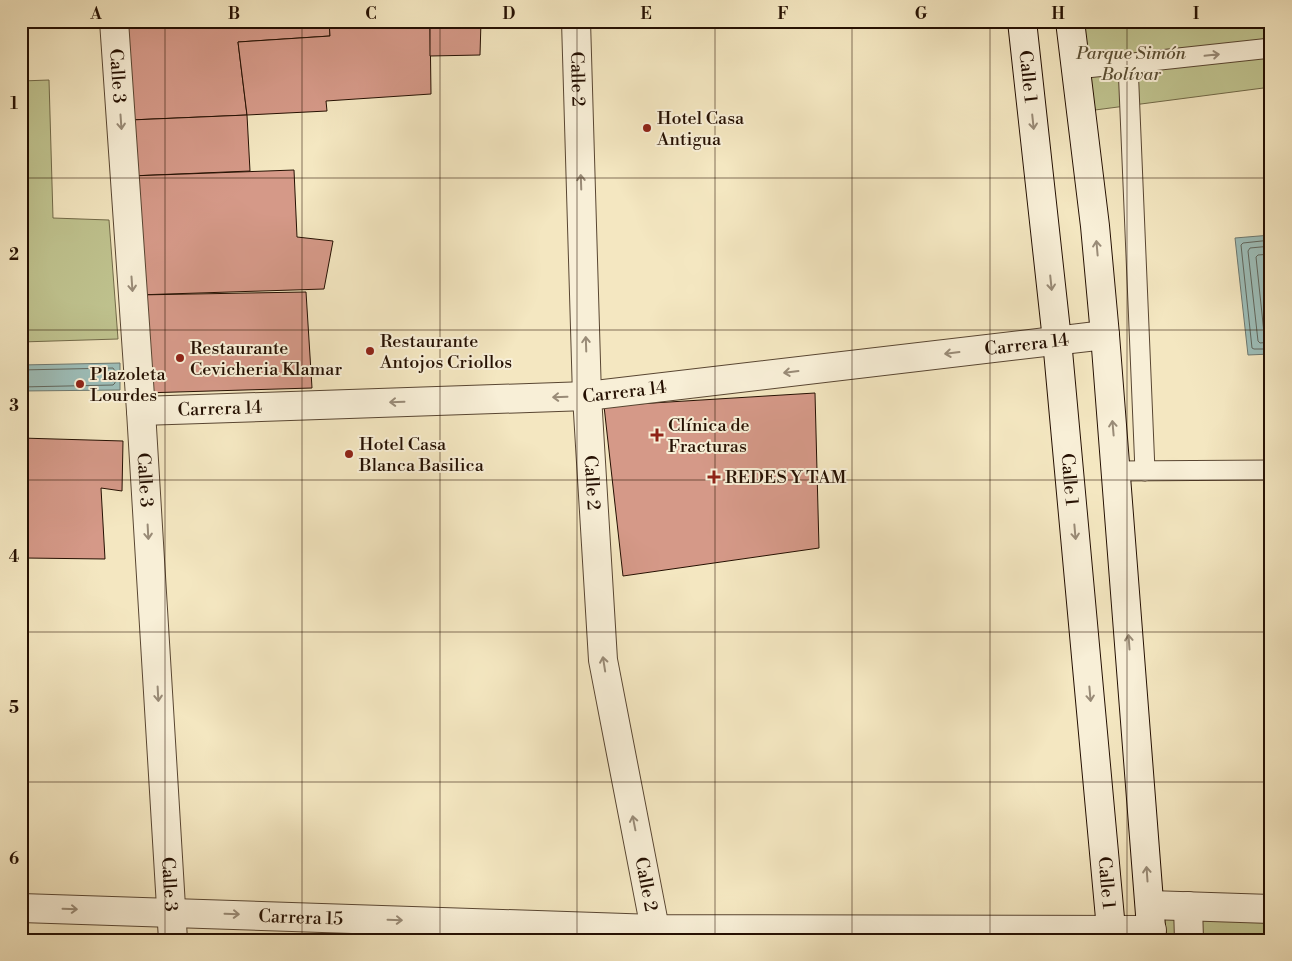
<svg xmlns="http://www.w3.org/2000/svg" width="1292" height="961" viewBox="0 0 1292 961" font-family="'Libre Bodoni',serif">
<rect width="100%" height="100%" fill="#f4e7c1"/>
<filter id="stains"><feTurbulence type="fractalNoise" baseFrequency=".004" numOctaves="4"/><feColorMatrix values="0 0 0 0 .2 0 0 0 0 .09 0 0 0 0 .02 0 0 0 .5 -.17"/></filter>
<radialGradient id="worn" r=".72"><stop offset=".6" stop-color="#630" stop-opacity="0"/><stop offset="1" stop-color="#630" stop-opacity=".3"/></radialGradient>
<g fill="#c0c490" stroke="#726a49">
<polygon points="1082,21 1271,21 1271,87 1095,110"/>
<polygon points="49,80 53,218 109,220 118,339 21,342 21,81"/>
<polygon points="1149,911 1271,918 1271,940 1150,940"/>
</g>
<g fill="#9dbeb9" stroke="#6d7870">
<polygon points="1271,235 1271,354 1248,355 1235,238"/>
<polygon points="120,363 120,390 21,391 21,365"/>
</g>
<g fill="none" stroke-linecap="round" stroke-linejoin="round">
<g stroke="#61675e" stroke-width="1">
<polyline points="1271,240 1243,243 1241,245 1252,348 1254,349 1271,349"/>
<polyline points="1271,246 1250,248 1248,251 1258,341 1260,343 1271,342"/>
<polyline points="1271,254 1258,255 1256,257 1264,333 1266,335 1271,335"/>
<polyline points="21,370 113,368 115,371 115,383 113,385 21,387"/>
</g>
</g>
<g fill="#d59988" stroke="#251002">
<polygon points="122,21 329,21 330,36 238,42 247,115 130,120"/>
<polygon points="329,21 430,21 431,94 326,101 327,111 247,115 238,42 330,36"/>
<polygon points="430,21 481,21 480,55 430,56"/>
<polygon points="247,115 250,171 130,176 130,120"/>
<polygon points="294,170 297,237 333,241 324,289 136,295 130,176"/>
<polygon points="306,292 312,388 143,393 136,295"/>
<polygon points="815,393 819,548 623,576 604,406"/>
<polygon points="21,438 123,441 122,491 101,488 105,559 25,558 28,513 21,514"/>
</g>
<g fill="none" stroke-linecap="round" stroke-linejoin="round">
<defs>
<g id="lane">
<polyline points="1128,64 1145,471"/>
<polyline points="1077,69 1271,48"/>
<polyline points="1116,471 1271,470"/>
</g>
<g id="street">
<path id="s1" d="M114,21L141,411L173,940"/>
<path id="s2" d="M576,21L587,396L603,660L655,929L656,940"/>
<path id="s3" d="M141,411L587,396L1105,335"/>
<polyline points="1150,905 1271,909"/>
<polyline points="1188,906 1189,940"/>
<path id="s4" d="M21,908L655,929L1152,930"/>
</g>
<g id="secondary">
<path id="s5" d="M1022,21L1057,340L1112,940"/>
<polyline points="1070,21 1095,226 1105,335 1152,940"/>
</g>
</defs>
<use href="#lane" stroke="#594632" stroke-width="21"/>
<use href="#street" stroke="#594632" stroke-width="30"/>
<use href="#secondary" stroke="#251002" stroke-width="30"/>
<use href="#lane" stroke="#f8efd7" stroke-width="19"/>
<use href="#street" stroke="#f8efd7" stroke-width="28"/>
<use href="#secondary" stroke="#f8efd7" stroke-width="28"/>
</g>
<defs><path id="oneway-shaft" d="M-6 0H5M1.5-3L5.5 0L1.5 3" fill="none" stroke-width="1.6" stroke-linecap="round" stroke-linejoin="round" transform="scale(1.25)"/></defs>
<g stroke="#998b77">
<use href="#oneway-shaft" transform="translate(1212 55) rotate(-6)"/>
<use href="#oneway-shaft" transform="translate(121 122) rotate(86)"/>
<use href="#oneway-shaft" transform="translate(1033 122) rotate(84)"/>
<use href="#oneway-shaft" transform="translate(581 182) rotate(-92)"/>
<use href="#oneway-shaft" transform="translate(1097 248) rotate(-95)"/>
<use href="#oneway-shaft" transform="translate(1051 283) rotate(84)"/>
<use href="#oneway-shaft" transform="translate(132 284) rotate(86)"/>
<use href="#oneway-shaft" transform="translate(586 344) rotate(-92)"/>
<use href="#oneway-shaft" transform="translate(952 353) rotate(173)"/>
<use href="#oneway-shaft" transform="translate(791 372) rotate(173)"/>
<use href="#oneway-shaft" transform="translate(560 397) rotate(178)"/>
<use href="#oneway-shaft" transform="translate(397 402) rotate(178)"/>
<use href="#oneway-shaft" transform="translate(1113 428) rotate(-95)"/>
<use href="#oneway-shaft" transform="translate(148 532) rotate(87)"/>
<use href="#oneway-shaft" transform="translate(1075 532) rotate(85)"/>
<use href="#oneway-shaft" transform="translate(1129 642) rotate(-94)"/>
<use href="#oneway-shaft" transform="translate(604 664) rotate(-99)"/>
<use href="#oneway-shaft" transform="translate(158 694) rotate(87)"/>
<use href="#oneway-shaft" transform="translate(1090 694) rotate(85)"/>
<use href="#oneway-shaft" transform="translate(634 823) rotate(-101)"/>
<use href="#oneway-shaft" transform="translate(1147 874) rotate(-94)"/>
<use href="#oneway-shaft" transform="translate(70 909) rotate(2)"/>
<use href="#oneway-shaft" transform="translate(232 914) rotate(2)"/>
<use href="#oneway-shaft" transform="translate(395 920) rotate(2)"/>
</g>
<path fill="none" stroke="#251002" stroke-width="1" stroke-opacity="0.55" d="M165,21V940M302,21V940M440,21V940M577,21V940M715,21V940M852,21V940M990,21V940M1127,21V940M21,178H1271M21,330H1271M21,480H1271M21,632H1271M21,782H1271"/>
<g fill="#8f2418" stroke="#f8efd7" stroke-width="2">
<circle cx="647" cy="128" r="5"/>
<circle cx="370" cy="351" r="5"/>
<circle cx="180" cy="358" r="5"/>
<circle cx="80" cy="384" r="5"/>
<path d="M654.5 427.5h5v5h5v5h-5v5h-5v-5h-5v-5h5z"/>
<circle cx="349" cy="454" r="5"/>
<path d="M711.5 469.5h5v5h5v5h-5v5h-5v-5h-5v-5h5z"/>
</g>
<g text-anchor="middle" stroke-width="4" stroke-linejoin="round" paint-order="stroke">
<g font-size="18" font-style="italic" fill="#5b4f34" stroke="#f8efd7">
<text x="1131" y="59">Parque Simón<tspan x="1131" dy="21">Bolívar</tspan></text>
</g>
<g font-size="18" fill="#251002" stroke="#f8efd7">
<text dy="6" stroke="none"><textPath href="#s1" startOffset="55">Calle 3</textPath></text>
<text dy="6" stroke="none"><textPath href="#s5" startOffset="56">Calle 1</textPath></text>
<text dy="6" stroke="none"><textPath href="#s2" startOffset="58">Calle 2</textPath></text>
<text dy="6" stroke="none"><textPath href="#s3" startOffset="889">Carrera 14</textPath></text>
<text dy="6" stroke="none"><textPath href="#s3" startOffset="484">Carrera 14</textPath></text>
<text dy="6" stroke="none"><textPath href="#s3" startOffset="79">Carrera 14</textPath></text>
<text dy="6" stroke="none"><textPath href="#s1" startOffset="460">Calle 3</textPath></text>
<text dy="6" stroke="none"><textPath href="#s5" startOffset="461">Calle 1</textPath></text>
<text dy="6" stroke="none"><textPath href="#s2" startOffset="462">Calle 2</textPath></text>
<text dy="6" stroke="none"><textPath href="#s2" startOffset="868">Calle 2</textPath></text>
<text dy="6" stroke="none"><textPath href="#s5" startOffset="866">Calle 1</textPath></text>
<text dy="6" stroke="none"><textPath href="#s1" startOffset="865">Calle 3</textPath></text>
<text dy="6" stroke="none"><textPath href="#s4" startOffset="280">Carrera 15</textPath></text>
</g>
<g font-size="18" fill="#251002" stroke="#f8efd7" text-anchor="start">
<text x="657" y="124">Hotel Casa<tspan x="657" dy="21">Antigua</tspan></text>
<text x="380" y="347">Restaurante<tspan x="380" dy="21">Antojos Criollos</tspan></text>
<text x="190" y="354">Restaurante<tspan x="190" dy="21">Cevicheria Klamar</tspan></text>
<text x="90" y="380">Plazoleta<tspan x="90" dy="21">Lourdes</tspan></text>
<text x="668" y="431">Clínica de<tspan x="668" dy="21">Fracturas</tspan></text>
<text x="359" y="450">Hotel Casa<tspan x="359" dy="21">Blanca Basilica</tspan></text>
<text x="725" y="483">REDES Y TAM</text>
</g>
</g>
<rect width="1292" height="961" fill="none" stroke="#f4e7c1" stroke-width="55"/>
<rect x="28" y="28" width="1236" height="906" fill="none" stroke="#251002" stroke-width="2"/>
<g font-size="16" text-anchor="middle" font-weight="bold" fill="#251002">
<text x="96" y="19">A</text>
<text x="234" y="19">B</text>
<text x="371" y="19">C</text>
<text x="509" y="19">D</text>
<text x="646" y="19">E</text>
<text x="783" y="19">F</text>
<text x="921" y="19">G</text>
<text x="1058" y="19">H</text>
<text x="1196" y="19">I</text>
<text x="14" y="109">1</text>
<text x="14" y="260">2</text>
<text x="14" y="411">3</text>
<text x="14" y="562">4</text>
<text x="14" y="713">5</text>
<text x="14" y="864">6</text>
</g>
<rect width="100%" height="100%" filter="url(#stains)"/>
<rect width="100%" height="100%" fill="url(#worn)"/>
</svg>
